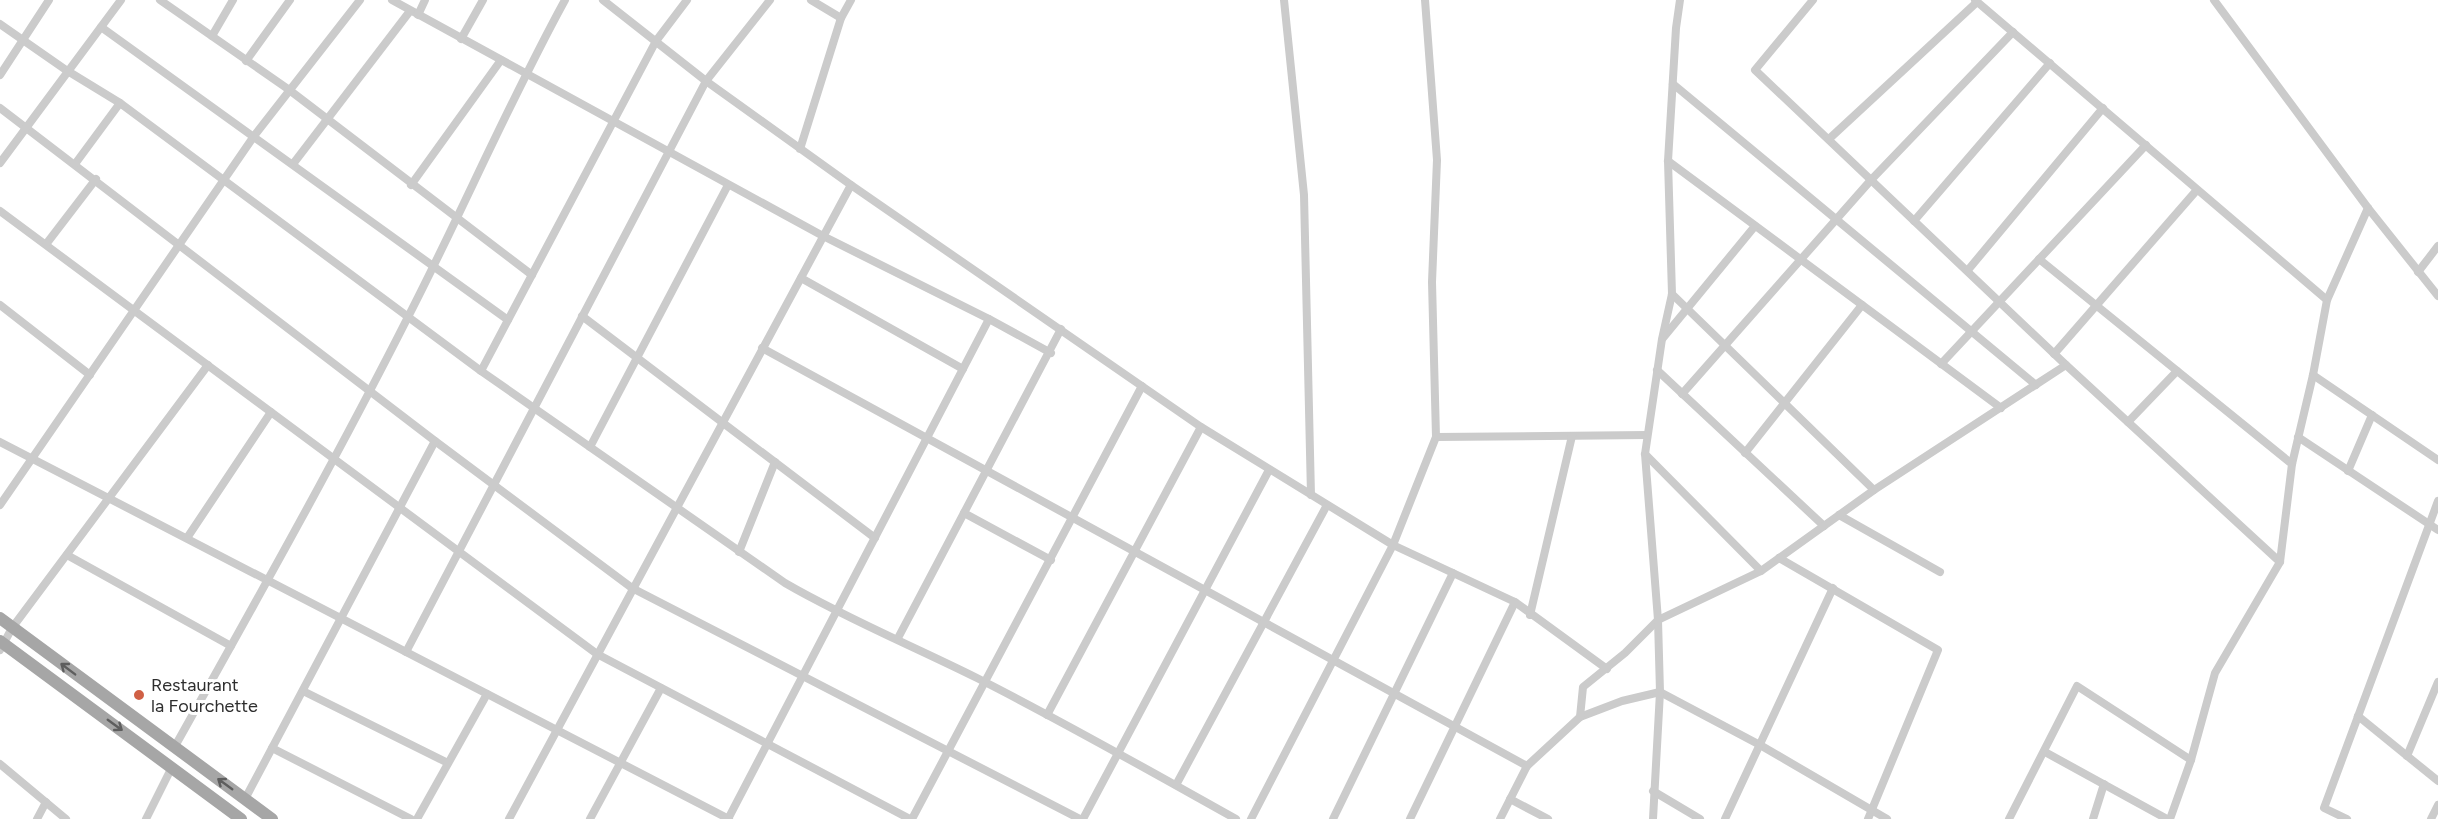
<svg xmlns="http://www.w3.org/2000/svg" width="2438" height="819" viewBox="0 0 2438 819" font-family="Figtree,sans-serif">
<rect width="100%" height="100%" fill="#fff"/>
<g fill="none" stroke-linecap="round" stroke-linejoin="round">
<g stroke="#cbcbcb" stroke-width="8">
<polyline points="160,0 288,89 532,275"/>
<polyline points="392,0 823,236 989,319 1051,353"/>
<polyline points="603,0 706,81 851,185 1201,427 1393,545 1515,602 1607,669"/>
<polyline points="811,0 841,18"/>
<polyline points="1284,0 1304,195 1311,495"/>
<polyline points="1813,0 1755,70 2066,365 2280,562"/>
<polyline points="1975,0 2327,300"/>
<polyline points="2214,0 2368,208 2438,296"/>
<polyline points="418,15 425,0"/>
<path d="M0,24L66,70L120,103L481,371L785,583C847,619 913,646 977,678C1064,722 1150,771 1236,819"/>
<polyline points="101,27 508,320"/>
<polyline points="212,36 233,0"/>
<polyline points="461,39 483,0"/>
<polyline points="246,61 290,0"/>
<polyline points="0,75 49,0"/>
<polyline points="1673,84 2036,385"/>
<polyline points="0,108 435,441 632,588 1080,819"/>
<polyline points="1829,139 1977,2"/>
<polyline points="800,149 841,18 851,0"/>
<polyline points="1668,161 2001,408"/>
<polyline points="0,163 121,0"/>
<polyline points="75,164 120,103"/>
<polyline points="293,164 410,11"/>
<polyline points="411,185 501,60"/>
<polyline points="0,211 597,654 910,819"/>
<polyline points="1914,221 2050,63"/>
<polyline points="47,243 96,179"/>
<polyline points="2039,259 2292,464"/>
<polyline points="1968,270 2103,108"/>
<polyline points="2418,272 2438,246"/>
<polyline points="801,278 963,369"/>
<polyline points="1672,294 1874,490"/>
<polyline points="0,305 90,375"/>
<polyline points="582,316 875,538"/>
<polyline points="1663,338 1755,226"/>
<polyline points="762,348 1527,766"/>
<polyline points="2054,354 2196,191"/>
<polyline points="1941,364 2146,145"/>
<polyline points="1657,370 1824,526"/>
<polyline points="481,371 656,41 687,0"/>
<polyline points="2313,375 2438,460"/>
<polyline points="1682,394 1871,180 2013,32"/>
<polyline points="2128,422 2177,371"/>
<polyline points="1436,437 1647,435"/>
<polyline points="2298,437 2438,530"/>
<polyline points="0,442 729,819"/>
<polyline points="590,447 728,185"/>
<polyline points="1745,453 1862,305"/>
<polyline points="1645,454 1761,571"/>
<polyline points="2348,471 2372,415"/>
<polyline points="0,505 254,136 360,0"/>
<polyline points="964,513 1051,560"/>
<polyline points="1839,515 1940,572"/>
<polyline points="187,538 271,412"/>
<polyline points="739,552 775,462"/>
<polyline points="67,555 231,646"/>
<polyline points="1779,558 1938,650 1868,819"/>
<polyline points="1530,615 1572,436"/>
<polyline points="898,638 1061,329"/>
<polyline points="0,650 12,628 208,365"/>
<polyline points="406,652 706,81 770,0"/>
<polyline points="303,691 448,763"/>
<polyline points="1047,715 1201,427"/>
<polyline points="2358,716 2438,781"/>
<polyline points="1580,717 1622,701 1660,692 1760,745 1887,819"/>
<path d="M174,748C254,605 334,463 408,317C462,212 508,104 565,0"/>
<polyline points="272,748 411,819"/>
<polyline points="2045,752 2167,819"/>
<polyline points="2407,756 2438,682"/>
<polyline points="0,764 66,819"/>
<polyline points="1176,785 1327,505"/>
<polyline points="1653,791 1700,819"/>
<polyline points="245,799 435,441"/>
<polyline points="1510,799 1548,819"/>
<polyline points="37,819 46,802"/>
<polyline points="146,819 172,767"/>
<polyline points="417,819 487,694"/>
<polyline points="509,819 851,185"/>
<polyline points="590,819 661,688"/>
<polyline points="728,819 989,319"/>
<polyline points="912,819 1142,386"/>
<polyline points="1083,819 1269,470"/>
<polyline points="1251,819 1393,545 1436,437 1432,282 1437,160 1425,0"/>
<polyline points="1333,819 1453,573"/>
<polyline points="1410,819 1515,602"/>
<polyline points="1500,819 1527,766 1580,717 1583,687 1625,653 1658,620 1761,571 1874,490 2066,365"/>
<polyline points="1653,819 1660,692 1658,620 1645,454 1662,339 1672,294 1668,161 1676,28 1680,0"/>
<polyline points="1725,819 1833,588"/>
<polyline points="2009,819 2077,686 2191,760"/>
<polyline points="2093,819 2104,784"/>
<polyline points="2170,819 2191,760 2215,673 2280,562 2292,464 2313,375 2327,300 2368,208"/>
<polyline points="2347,819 2324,808 2438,501"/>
<polyline points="2431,819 2438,805"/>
</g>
<g stroke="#a6a6a6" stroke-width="12">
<polyline points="0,618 272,819"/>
<polyline points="0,641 241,819"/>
</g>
</g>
<defs><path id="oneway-shaft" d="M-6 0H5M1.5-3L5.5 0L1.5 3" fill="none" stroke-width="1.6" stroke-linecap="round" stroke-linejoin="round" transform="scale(1.5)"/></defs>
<g stroke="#5e5e5e">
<use href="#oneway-shaft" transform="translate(68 669) rotate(-143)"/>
<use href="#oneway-shaft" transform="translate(115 725) rotate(36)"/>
<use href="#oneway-shaft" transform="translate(225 784) rotate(-144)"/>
</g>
<circle fill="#d06045" stroke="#fff" stroke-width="2" cx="139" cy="695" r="6"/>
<g text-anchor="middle" stroke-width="6" stroke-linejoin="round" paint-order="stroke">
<g font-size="18" fill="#2e2e2e" stroke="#fff" text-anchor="start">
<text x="151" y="691">Restaurant<tspan x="151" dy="21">la Fourchette</tspan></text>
</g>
</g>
</svg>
